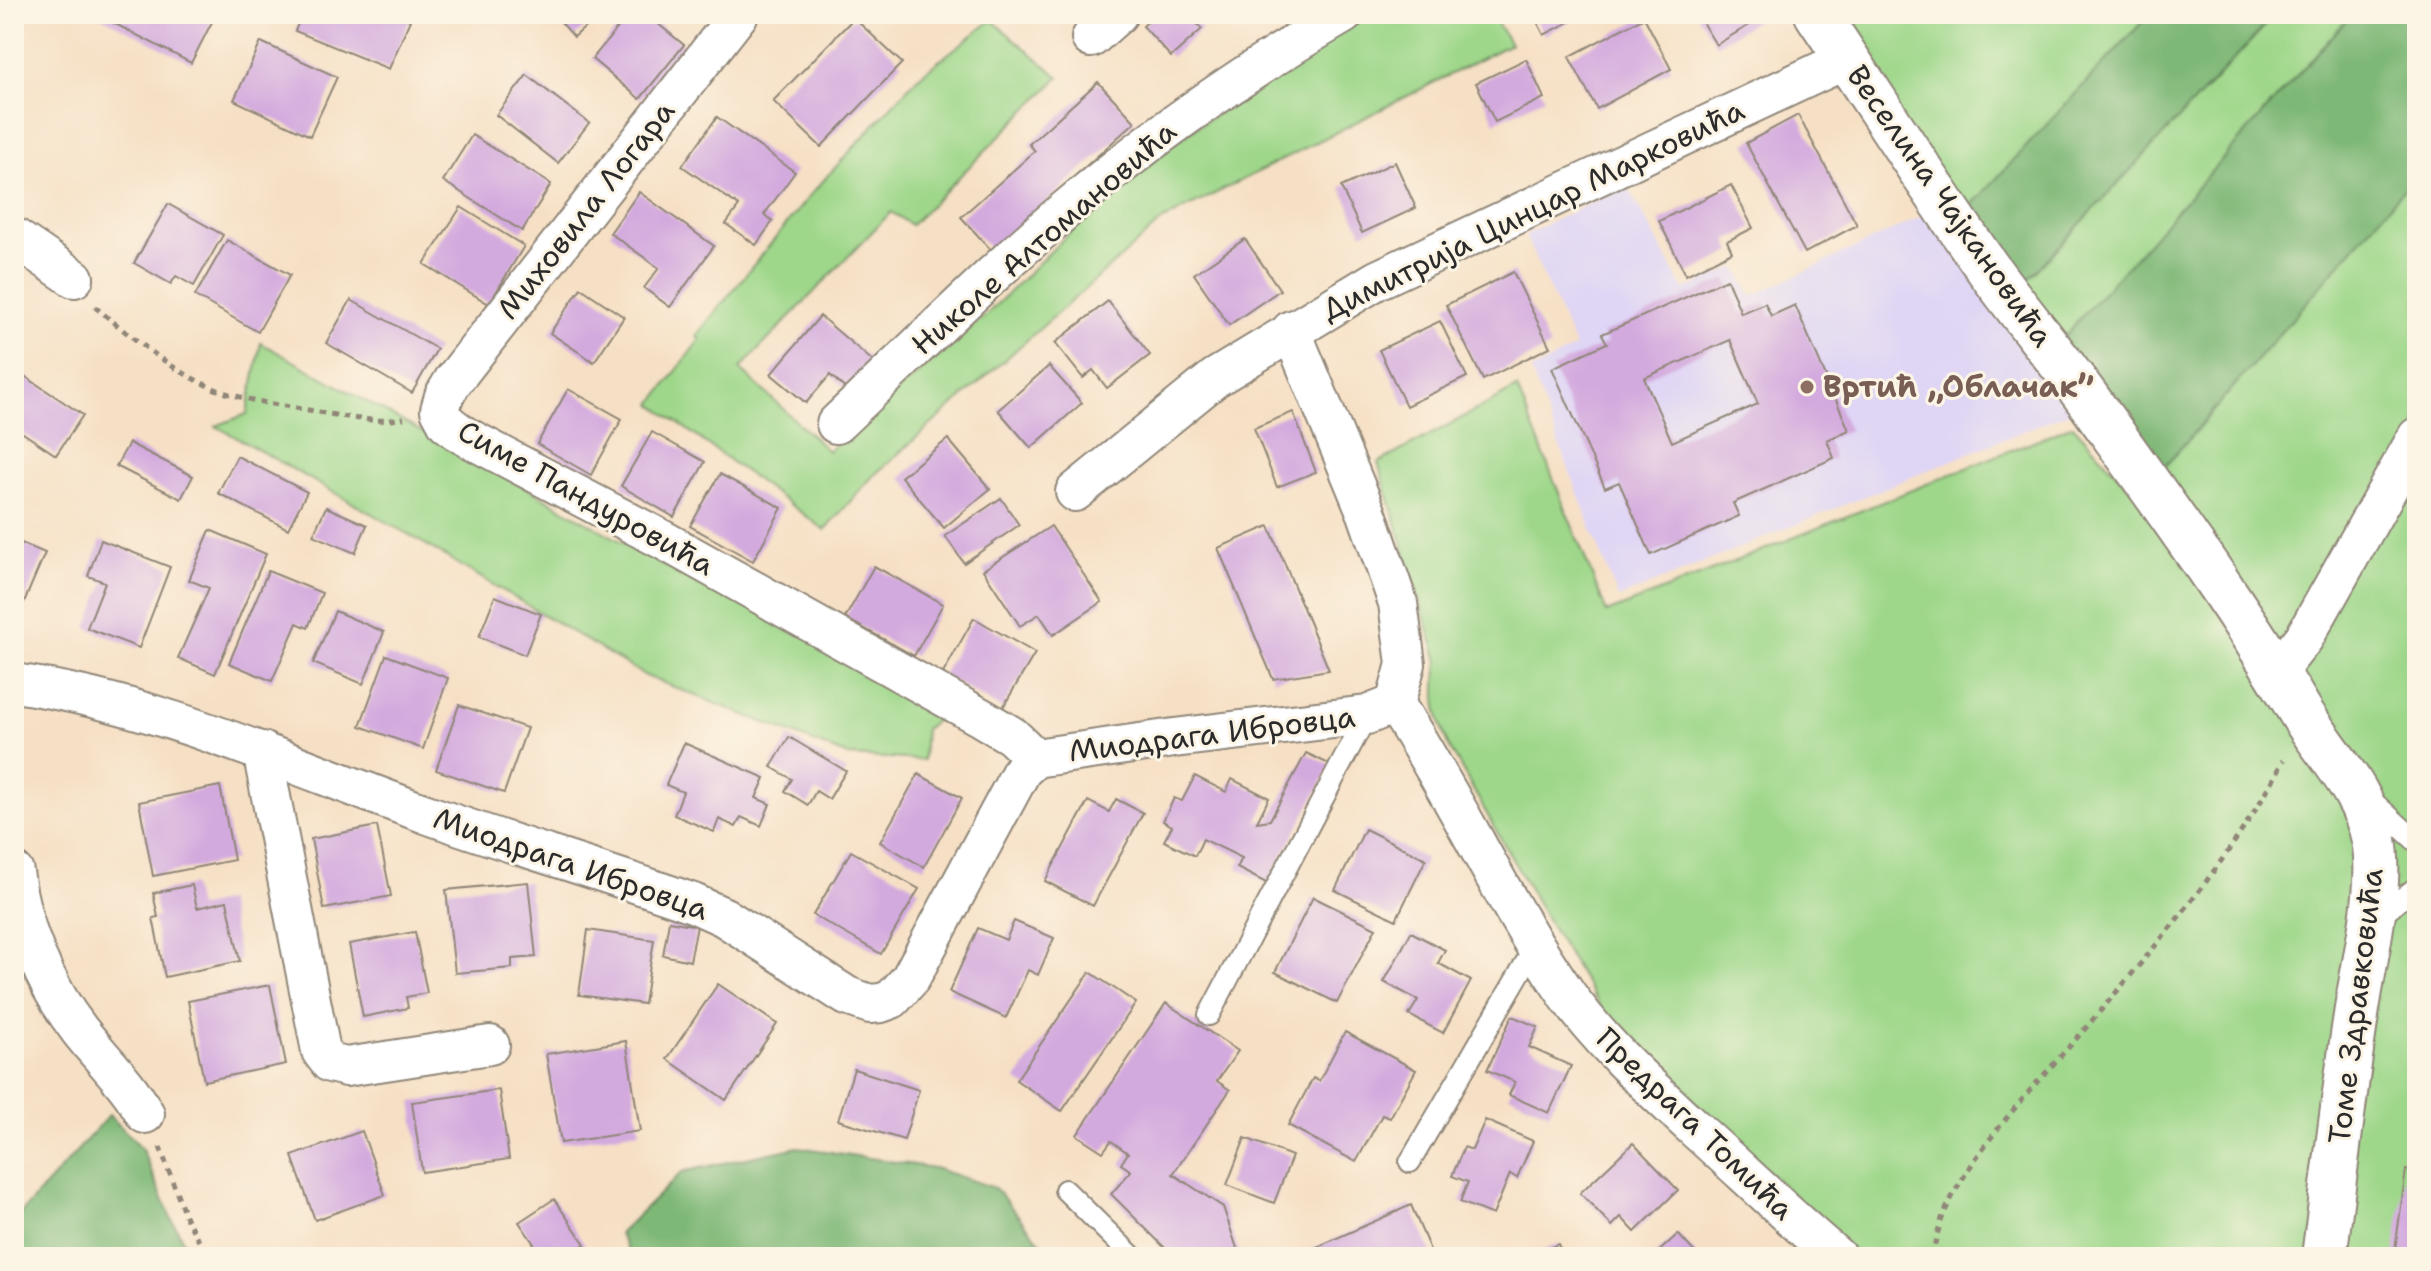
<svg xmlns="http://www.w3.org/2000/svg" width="2431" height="1271" viewBox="0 0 2431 1271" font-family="'Shantell Sans',sans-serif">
<rect width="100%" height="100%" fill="#fcf5e5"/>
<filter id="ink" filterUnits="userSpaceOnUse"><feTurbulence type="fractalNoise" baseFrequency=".0125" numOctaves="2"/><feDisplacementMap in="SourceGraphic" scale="16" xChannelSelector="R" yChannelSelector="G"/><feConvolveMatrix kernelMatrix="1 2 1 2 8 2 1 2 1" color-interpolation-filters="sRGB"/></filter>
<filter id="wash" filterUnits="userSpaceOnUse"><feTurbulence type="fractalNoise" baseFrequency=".006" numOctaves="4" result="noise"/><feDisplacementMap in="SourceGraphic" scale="32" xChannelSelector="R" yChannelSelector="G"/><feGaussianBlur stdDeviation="1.8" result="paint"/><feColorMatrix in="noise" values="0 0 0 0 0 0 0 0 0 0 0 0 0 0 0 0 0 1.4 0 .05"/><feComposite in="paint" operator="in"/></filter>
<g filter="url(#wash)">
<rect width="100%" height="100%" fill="#f6e0c5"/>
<polygon fill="#dfd5f5" points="1627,185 1684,290 1736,267 1752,296 1932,212 2091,403 1618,598 1531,371 1575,347 1525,235"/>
<g fill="#9ed78a" stroke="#64815a" stroke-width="2">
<polygon points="1369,14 1492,14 1510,44 1163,220 872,477 825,530 652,404 700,339 696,336 812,193 917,78 992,20 1059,77 911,225 891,212 740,369 828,451 987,314 1136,167"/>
<polygon points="1817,14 2150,14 1956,222"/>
<polygon points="2276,14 2352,14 2051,351 2011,298"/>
<path d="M2417,174V1257H1857L1734,1139L1617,1034L1542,912L1447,743C1435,713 1434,693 1438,661L1378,463L1517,388L1607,613L2073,425L2216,584L2148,486Z"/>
<polygon points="261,343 420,431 458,449 661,564 793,628 944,714 925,729 923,760 849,756 646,676 413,537 216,426 247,414"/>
</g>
<g fill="#7eb876" stroke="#547250" stroke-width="2">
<polygon points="2150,14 2276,14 2011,298 1956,222"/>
<polygon points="2352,14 2417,14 2417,174 2148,486 2051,351"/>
<polygon points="109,1115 141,1147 171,1218 192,1257 14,1257 14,1221"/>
<polygon points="798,1147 934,1168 995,1188 1053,1257 632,1257 619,1234 682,1172"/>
</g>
<g id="blocks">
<g fill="#d3aade" fill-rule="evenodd">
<polygon points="96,14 216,14 191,63"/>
<polygon points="302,14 397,14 410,20 389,69 295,31"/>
<polygon points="554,14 600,14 574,37"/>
<polygon points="629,14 646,14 684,45 640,99 592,59"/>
<polygon points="1156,14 1188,14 1202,29 1171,57 1143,26"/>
<polygon points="1533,14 1585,14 1544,35"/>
<polygon points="1697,14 1763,14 1764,16 1716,45"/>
<polygon points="1644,17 1671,69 1597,109 1569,57"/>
<polygon points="854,18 902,63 821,147 773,101"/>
<polygon points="261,42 337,77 310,136 234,100"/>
<polygon points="1526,59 1544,98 1495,122 1476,83"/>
<polygon points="527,75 589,123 558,163 496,115"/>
<polygon points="1098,82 1135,122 992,251 961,217 1035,151 1029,144"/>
<polygon points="1798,115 1857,225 1805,253 1746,143"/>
<polygon points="717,117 795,172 764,215 773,221 756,245 726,224 739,206 682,166"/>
<polygon points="472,135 551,184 522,231 443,181"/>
<polygon points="1395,162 1416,208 1362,233 1341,187"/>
<polygon points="1731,185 1753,228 1727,241 1732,252 1686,275 1659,221"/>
<polygon points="639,192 714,246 670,307 644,288 659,268 610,233"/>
<polygon points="168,204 223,235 194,286 176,276 171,284 134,263"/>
<polygon points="461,207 524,246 489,304 424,264"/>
<polygon points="1245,239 1280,290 1229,325 1194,274"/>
<polygon points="227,240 290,275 258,332 195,296"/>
<polygon points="1513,272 1550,347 1483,380 1446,305"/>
<path d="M1727,279L1741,313L1765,303L1771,316L1795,305L1849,430L1827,440L1834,458L1733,503L1739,516L1651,555L1619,482L1605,488L1552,368L1607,343L1602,334ZM1730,340L1758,404L1672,442L1644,378Z"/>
<polygon points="581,288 624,317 594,362 550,333"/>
<polygon points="351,300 437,349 412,393 326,343"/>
<polygon points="1108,301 1150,355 1107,388 1093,370 1083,378 1055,343"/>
<polygon points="820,316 874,362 849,392 830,375 806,403 771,374"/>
<polygon points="1440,321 1467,377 1406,406 1379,350"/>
<polygon points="1049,366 1082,403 1031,448 998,410"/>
<polygon points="14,369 83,415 56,455 14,427"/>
<polygon points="568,389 622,419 591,475 537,444"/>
<polygon points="1293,412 1316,472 1277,487 1254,428"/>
<polygon points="652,432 705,462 674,517 621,486"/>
<polygon points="948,439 990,489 944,528 901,477"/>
<polygon points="129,443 193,476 181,499 116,466"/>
<polygon points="237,456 307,492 288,529 218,493"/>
<polygon points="720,474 782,508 753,561 690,526"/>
<polygon points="1001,498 1019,525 964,563 945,536"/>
<polygon points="326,507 367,525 355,553 313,535"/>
<polygon points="1051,526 1102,602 1053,635 1039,614 1020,626 983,570"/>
<polygon points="1269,526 1329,670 1273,679 1218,548"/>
<polygon points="210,530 266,554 215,674 178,658 209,588 189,580"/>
<polygon points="14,540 45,553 22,607 14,603"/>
<polygon points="101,540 170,567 139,648 87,628 105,582 88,576"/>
<polygon points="874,566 943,604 914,656 845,618"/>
<polygon points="268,571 322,593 308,628 297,623 272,681 229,663"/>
<polygon points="495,596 541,614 525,655 479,637"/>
<polygon points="335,611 384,632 363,684 313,663"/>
<polygon points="974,618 1035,653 1002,709 942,675"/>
<polygon points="386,655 448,678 423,749 360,726"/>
<polygon points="459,705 527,728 504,793 436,770"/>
<polygon points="789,737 846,771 829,799 816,791 808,805 785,791 792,779 771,767"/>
<polygon points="684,743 765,778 756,798 770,804 761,826 741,817 736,827 719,819 714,832 674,815 683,792 666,785"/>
<polygon points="1306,753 1331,765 1268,884 1237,868 1242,858 1203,839 1195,856 1164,841 1172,826 1163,821 1174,798 1182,801 1195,776 1226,792 1232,779 1269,798 1257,822 1270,820"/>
<polygon points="918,774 962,798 924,867 880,842"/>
<polygon points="220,786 234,860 153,876 139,802"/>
<polygon points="1116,799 1143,813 1093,906 1045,881 1088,801 1109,812"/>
<polygon points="377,826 391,896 324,909 311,839"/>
<polygon points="1365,829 1426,859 1396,920 1335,890"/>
<polygon points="851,851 919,889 881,954 813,915"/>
<polygon points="528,882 536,957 512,959 512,968 455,973 446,890"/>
<polygon points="192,885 197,908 227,901 240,961 165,977 153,918 158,917 153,893"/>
<polygon points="1313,897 1376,928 1337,1003 1275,972"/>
<polygon points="669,921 697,926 690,961 663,955"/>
<polygon points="1014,921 1054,938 1038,975 1028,970 1006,1018 949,992 978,928 1006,940"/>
<polygon points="588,930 654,940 644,1004 579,995"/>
<polygon points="415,932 427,993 406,997 408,1008 363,1017 349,944"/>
<polygon points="1411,932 1445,950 1438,963 1471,981 1443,1033 1409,1015 1418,1000 1384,982"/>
<polygon points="1090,972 1136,1003 1062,1111 1016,1080"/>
<polygon points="718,984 777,1024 726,1100 667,1059"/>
<polygon points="270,985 286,1064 204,1081 188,1001"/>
<polygon points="1166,1003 1238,1051 1217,1081 1230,1090 1173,1174 1223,1207 1240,1257 1174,1257 1111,1194 1131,1171 1121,1164 1128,1153 1111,1141 1103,1152 1077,1135"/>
<polygon points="1512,1016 1538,1027 1529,1047 1571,1066 1549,1113 1509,1095 1515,1082 1487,1070"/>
<polygon points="1345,1032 1416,1070 1390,1118 1382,1115 1356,1162 1288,1125 1313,1078 1319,1081"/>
<polygon points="626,1041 640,1131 561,1143 546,1054"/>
<polygon points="854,1069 919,1090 904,1140 838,1120"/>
<polygon points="499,1090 509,1159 422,1172 412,1102"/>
<polygon points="1485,1120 1533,1141 1517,1178 1510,1174 1493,1215 1460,1202 1468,1182 1452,1176 1464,1147 1472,1150"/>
<polygon points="362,1131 385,1195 315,1220 292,1156"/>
<polygon points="1245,1138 1292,1156 1274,1203 1227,1185"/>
<polygon points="1633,1143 1678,1190 1635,1232 1621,1217 1612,1226 1580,1193"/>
<polygon points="2406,1170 2417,1172 2417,1257 2394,1257"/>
<polygon points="554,1199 585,1244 565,1257 543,1257 519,1222"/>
<polygon points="1411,1205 1433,1257 1302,1257 1301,1254"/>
<polygon points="1678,1234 1699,1257 1653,1257"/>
<polygon points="1558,1244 1564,1257 1529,1257"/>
</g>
</g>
</g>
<g filter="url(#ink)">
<use href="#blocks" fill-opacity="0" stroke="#908678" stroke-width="2"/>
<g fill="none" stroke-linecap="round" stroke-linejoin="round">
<defs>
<g id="service">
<polyline points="2370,799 2417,842"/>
<polyline points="2377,917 2417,887"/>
<polyline points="1209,1015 1367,715"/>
<polyline points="1410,1162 1536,945"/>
<polyline points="1065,1190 1133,1257"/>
</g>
<g id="minor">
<polyline points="739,14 453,381 444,396 440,410 447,423 463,435 665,541 982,718 1012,736 1035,758"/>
<polyline points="1091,38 1118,14"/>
<polyline points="14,237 74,278"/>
<polyline points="1291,330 1367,514 1398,603 1406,664 1395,704"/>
<path d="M836,424C925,340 1012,251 1109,174C1183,115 1262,62 1344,14"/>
<polyline points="1075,492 1215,378 1377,280 1847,59"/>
<polyline points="2277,672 2304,638 2417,437"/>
<path d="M14,683C159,703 292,766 429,815C516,846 606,872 693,903L724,917L847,996L870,1004L881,1003L892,999L910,979L1014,785L1022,770L1035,758L1174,738L1367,715L1395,704"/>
<path d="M1395,704C1457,799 1503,903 1568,996C1603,1045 1649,1086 1693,1127C1741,1170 1787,1215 1837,1257"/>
<polyline points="262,751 321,1051 330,1063 346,1067 490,1045"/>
<path d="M14,872C21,928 45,986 80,1031C102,1059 127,1082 145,1114"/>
</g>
<path id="tertiary" d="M1817,14C1873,97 1926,181 1984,263C2018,311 2057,356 2092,405C2163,504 2238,606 2300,711C2326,754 2364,789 2374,840C2383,888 2364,960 2357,1009C2344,1092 2335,1174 2324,1257"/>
</defs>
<use href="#service" stroke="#908678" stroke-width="24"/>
<use href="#minor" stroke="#908678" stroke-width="42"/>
<use href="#tertiary" stroke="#908678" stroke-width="48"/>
<g stroke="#908678" stroke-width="5" stroke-dasharray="6 6" stroke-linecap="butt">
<path d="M95,307C137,341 186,384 240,397C266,404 293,407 319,412C346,417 377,424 404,418"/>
<polyline points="160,1147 186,1218 208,1257"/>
<path d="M1932,1257C1935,1244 1938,1229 1943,1216C1974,1145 2040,1081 2090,1023C2161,940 2233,857 2284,760"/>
</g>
<use href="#service" stroke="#fff" stroke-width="20"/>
<use href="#minor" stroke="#fff" stroke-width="38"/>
<use href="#tertiary" stroke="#fff" stroke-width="44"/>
</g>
</g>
<circle fill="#8d6e63" stroke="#fcf5e5" stroke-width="3" cx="1807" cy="387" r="8"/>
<g text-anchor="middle" stroke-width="6" stroke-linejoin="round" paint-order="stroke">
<g font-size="30" fill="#2b2b2b" stroke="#fcf5e5">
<text transform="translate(1950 206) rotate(55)" y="10">Веселина Чајкановића</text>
<text transform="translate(586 210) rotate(-52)" y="10">Миховила Логара</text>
<text transform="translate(1533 210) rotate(-26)" y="10">Димитрија Цинцар Марковића</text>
<text transform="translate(1044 238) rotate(-41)" y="10">Николе Алтомановића</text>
<text transform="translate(586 498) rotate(29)" y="10">Симе Пандуровића</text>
<text transform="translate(1212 734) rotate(-7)" y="10">Миодрага Ибровца</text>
<text transform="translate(571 864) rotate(19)" y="10">Миодрага Ибровца</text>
<text transform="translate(2356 1006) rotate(-83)" y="10">Томе Здравковића</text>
<text transform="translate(1695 1124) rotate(44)" y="10">Предрага Томића</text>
</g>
<g font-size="30" font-weight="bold" fill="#785e54" stroke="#fcf5e5" text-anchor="start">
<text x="1823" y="397">Вртић „Облачак”</text>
</g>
</g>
<rect width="2431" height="1271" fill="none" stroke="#fcf5e5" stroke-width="48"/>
</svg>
